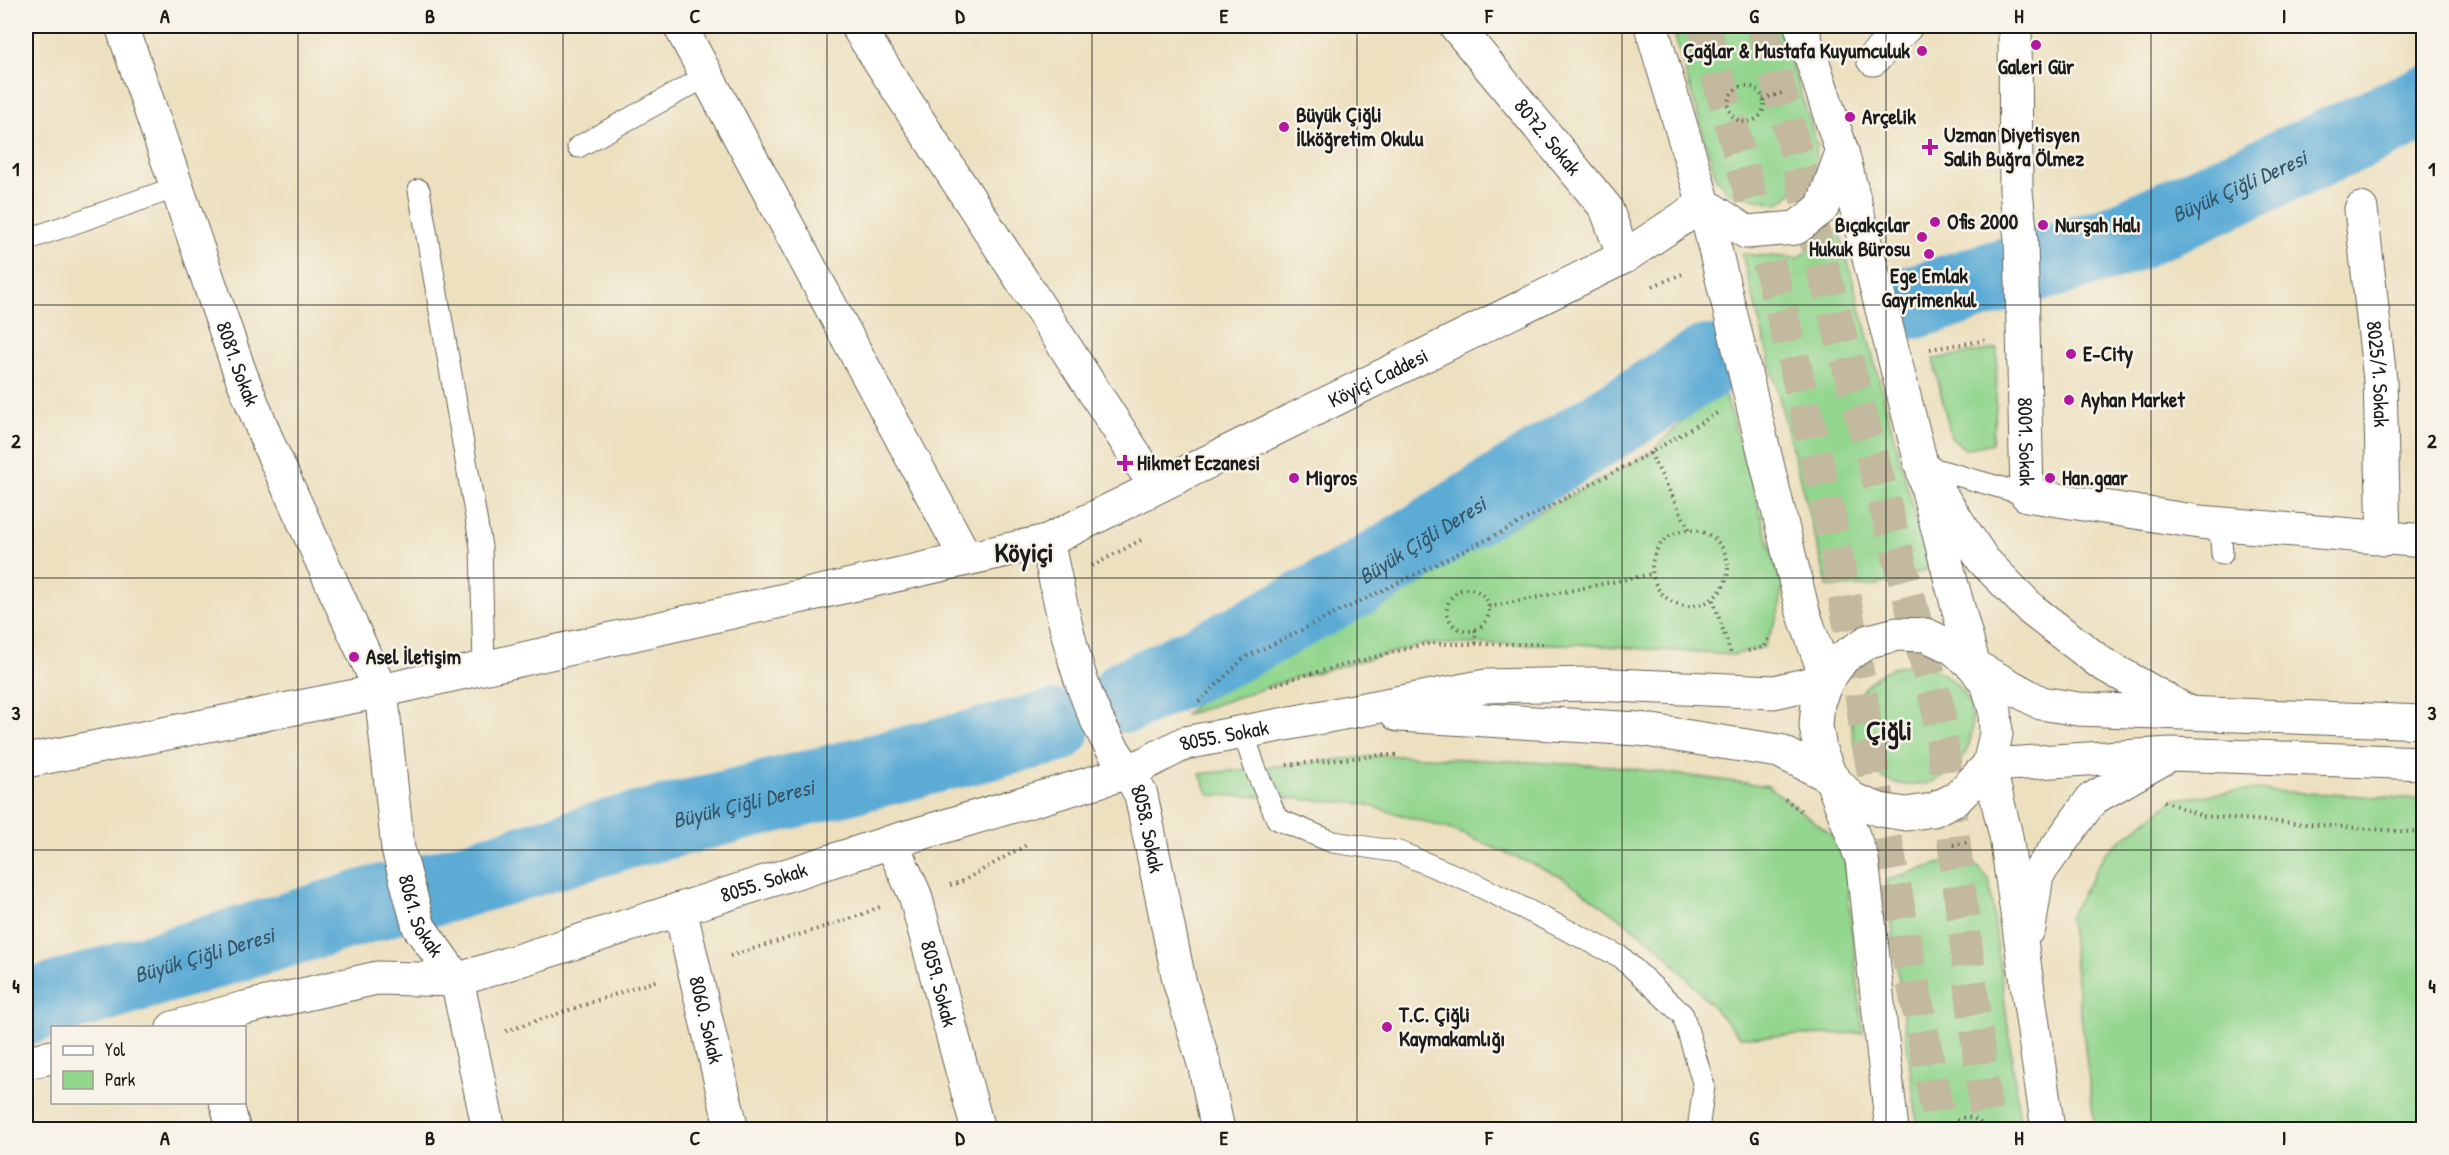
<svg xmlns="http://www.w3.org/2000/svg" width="2449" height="1155" viewBox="0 0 2449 1155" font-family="'Patrick Hand',sans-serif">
<rect width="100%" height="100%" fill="#f7f3e8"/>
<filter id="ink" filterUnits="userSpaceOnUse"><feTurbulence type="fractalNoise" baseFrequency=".0167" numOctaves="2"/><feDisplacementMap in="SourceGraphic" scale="12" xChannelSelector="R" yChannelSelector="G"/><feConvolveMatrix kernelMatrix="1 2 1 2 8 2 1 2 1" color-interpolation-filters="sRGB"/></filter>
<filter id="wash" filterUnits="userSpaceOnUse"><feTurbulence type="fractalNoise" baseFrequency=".008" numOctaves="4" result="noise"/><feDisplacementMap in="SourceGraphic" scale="24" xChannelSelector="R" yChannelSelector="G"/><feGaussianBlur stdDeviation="1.35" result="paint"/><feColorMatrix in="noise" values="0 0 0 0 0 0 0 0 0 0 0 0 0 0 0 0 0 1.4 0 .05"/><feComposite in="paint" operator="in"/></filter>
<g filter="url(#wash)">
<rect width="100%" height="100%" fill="#ede0bf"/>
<g fill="#93d68e" stroke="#587955" stroke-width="1.5">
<polygon points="1672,26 1779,26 1817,144 1814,175 1778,204 1728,192 1716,178"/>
<polygon points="1839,228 1929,569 1876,586 1828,587 1742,254 1798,258"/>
<polygon points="1997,349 1996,407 1992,443 1965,449 1951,437 1933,359"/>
<polygon points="1722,383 1782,586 1779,613 1764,647 1732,655 1577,644 1425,644 1298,677 1185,715 1244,658 1498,534 1650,453"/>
<circle cx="1912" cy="725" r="60"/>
<polygon points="1382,755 1612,766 1768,786 1832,835 1845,862 1863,1033 1740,1037 1657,945 1562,877 1455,831 1364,804 1274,797 1209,795 1200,774"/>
<polygon points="2251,790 2423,799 2423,1129 2095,1129 2069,917 2106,852 2175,799"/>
<polygon points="1970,858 1989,879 2021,1129 1918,1129 1886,880 1938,864"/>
</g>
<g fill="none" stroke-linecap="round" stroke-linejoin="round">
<g stroke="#5babd5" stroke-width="74">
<path id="s1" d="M1914,302L2112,243L2424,103"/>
<path id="s2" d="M1127,696L1233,646L1364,576L1707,362"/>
<path id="s3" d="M434,889L618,834L1054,727"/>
<path id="s4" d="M26,1008L383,901"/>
</g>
</g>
</g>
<g filter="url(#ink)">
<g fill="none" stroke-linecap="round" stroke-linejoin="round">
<g stroke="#c3b99e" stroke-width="33" stroke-dasharray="33 16" stroke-linecap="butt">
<path d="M1704,26C1753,204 1804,381 1838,563C1848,620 1860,676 1866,734L1941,1130"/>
<polyline points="1763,26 1798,161 1814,234 1938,708 1988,1130"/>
</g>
<defs>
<g id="service">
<polyline points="578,147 707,76"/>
<polyline points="419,190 481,547 484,668"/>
<polyline points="26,240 177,187"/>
<polyline points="1921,465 2027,495"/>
<polyline points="2220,525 2222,554"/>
<polyline points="1243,731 1255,768 1277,819 1333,842 1399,852 1475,884 1621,957 1683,1015 1704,1086 1698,1130"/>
</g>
<g id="minor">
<path id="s5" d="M122,26L239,370L268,443L381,691L398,849L419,927L457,980L489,1130"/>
<polyline points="680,26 966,558"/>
<polyline points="857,26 1156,487"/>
<path id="s6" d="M1456,26L1606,208L1624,257"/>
<polyline points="1651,26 1704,204 1803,612 1827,680"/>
<polyline points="1801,26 1842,152 1952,585 1974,666"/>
<path id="s7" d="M2015,26L2016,191L2021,239L2027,495L2199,522L2424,541"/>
<polyline points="1873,59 1906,26"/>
<polyline points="1704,204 1746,232 1796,228 1822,208 1842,152"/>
<path id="s8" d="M2361,209L2380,380L2384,539"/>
<path id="s9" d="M1047,541L1624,257L1704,204"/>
<path id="s10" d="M891,842L915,895L978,1130"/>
<path id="s11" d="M680,909L732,1130"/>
<path id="s12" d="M173,1028L244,1008L377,978L457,980L891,842L1129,772L1141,795L1179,980L1205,1067L1218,1130"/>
<polyline points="26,1062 52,1057"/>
<polyline points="226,1102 234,1130"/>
</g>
<g id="tertiary">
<polyline points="1921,465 1983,560 2032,610 2101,663 2186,711"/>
<polyline points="1974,666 1988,686 1995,710 1996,734 1989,765 2006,836 2048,1130"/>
<polyline points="1398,715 1639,729 1779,751 1831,777 1852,799 1880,810 1906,814 1933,810 1957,798 1989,765 2171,754 2424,763"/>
<path id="s13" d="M26,761L381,691L1047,541C1065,620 1077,707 1129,772L1185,743L1486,686L1592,684L1774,692L1827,680"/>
<polyline points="2029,928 2037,875 2092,799 2164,758"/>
<polyline points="1892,1130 1862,859 1820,750 1816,726 1818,702 1827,680 1844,657 1869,641 1897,634 1926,635 1952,647 1974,666 2041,703 2078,709 2424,722"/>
</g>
</defs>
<use href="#service" stroke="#656155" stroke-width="23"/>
<use href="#minor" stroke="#656155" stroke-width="35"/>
<use href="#tertiary" stroke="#656155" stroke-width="35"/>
<g stroke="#656155" stroke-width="4" stroke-dasharray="1.5 4.5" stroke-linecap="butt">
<circle cx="1746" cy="104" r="18"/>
<polyline points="1763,99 1785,92"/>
<polyline points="1653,286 1682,274"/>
<polyline points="1930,349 1988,340"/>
<polyline points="1650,453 1689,529"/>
<circle cx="1690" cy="568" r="38"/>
<polyline points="1092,566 1141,540"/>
<circle cx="1468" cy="610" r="21"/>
<polyline points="1713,600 1731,654"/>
<polyline points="1489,607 1652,574"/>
<polyline points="1475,630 1476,644"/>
<polyline points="1748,651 1764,647 1770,637"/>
<polyline points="1271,686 1298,677 1425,644 1543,644"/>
<polyline points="1199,702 1244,658 1498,534 1650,453 1717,413"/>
<polyline points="1287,765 1382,755 1396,755"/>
<polyline points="1785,799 1803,812"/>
<polyline points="2164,801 2202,816 2424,833"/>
<polyline points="1953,845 1969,842"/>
<polyline points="950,885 961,882 1028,844"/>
<polyline points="730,956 850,919 880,907"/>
<polyline points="506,1031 658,980"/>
<path d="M1950,1130C1958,1112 1977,1114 1985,1130"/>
</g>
<use href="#service" stroke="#fff" stroke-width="21"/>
<use href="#minor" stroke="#fff" stroke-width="33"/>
<use href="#tertiary" stroke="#fff" stroke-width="33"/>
</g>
</g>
<path fill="none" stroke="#1c1c1c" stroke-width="1.5" stroke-opacity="0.55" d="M298,26V1130M563,26V1130M827,26V1130M1092,26V1130M1357,26V1130M1622,26V1130M1886,26V1130M2151,26V1130M26,305H2424M26,578H2424M26,850H2424"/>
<g fill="#b5179e" stroke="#f7f3e8" stroke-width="2">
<circle cx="2036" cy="45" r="6"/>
<circle cx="1922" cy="51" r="6"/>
<circle cx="1850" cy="117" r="6"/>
<circle cx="1284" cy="127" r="6"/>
<path d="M1927 138h6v6h6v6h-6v6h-6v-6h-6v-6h6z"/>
<circle cx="1935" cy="222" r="6"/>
<circle cx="2043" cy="225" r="6"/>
<circle cx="1922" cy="237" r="6"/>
<circle cx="1929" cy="254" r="6"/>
<circle cx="2071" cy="354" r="6"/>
<circle cx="2069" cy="400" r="6"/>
<path d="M1122 454h6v6h6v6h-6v6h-6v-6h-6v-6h6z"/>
<circle cx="1294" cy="478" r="6"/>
<circle cx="2050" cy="478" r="6"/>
<circle cx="354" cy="657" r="6"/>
<circle cx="1387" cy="1027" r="6"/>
</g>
<g text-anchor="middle" stroke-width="5" stroke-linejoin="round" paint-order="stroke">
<g font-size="21" font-weight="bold" fill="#1c1c1c" stroke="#f7f3e8" text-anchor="start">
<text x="1910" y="58" text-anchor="end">Çağlar &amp; Mustafa Kuyumculuk</text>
<text x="2036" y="74" text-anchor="middle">Galeri Gür</text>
<text x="1296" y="122">Büyük Çiğli<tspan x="1296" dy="24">İlköğretim Okulu</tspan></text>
<text x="1862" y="124">Arçelik</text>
<text x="1944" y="142">Uzman Diyetisyen<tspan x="1944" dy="24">Salih Buğra Ölmez</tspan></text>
<text x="1947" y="229">Ofis 2000</text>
<text x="1910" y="232" text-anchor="end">Bıçakçılar<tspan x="1910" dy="24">Hukuk Bürosu</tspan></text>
<text x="2055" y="232">Nurşah Halı</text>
<text x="1929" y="283" text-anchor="middle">Ege Emlak<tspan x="1929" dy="24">Gayrimenkul</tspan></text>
<text x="2083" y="361">E-City</text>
<text x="2081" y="407">Ayhan Market</text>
<text x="1137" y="470">Hikmet Eczanesi</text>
<text x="1306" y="485">Migros</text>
<text x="2062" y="485">Han.gaar</text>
<text x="366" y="664">Asel İletişim</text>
<text x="1399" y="1022">T.C. Çiğli<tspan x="1399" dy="24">Kaymakamlığı</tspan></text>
</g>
<g font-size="21" fill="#1c1c1c" stroke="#f7f3e8">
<text dy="7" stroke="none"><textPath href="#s6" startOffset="144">8072. Sokak</textPath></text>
<text dy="7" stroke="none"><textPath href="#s5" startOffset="357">8081. Sokak</textPath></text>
<text dy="7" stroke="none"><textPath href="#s8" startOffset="166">8025/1. Sokak</textPath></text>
<text dy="7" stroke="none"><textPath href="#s9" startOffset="369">Köyiçi Caddesi</textPath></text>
<text dy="7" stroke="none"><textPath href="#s7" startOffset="416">8001. Sokak</textPath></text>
<text dy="7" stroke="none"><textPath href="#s13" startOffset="1395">8055. Sokak</textPath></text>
<text dy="7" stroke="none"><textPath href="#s12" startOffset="1054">8058. Sokak</textPath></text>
<text dy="7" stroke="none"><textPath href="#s12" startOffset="612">8055. Sokak</textPath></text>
<text dy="7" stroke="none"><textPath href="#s5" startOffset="944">8061. Sokak</textPath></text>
<text dy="7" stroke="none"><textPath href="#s10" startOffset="150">8059. Sokak</textPath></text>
<text dy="7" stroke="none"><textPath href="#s11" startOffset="114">8060. Sokak</textPath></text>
</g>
<g font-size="22" font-style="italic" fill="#355566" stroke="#f7f3e8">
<text dy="8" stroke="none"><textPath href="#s1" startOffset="346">Büyük Çiğli Deresi</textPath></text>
<text dy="8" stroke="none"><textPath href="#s2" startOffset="334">Büyük Çiğli Deresi</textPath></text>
<text dy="8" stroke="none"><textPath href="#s3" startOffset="321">Büyük Çiğli Deresi</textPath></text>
<text dy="8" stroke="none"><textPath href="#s4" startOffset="186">Büyük Çiğli Deresi</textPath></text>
</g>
<g font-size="27" font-weight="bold" fill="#1c1c1c" stroke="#f7f3e8">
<text x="1024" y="562">Köyiçi</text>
<text x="1889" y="740">Çiğli</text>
</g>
</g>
<rect width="2449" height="1155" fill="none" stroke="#f7f3e8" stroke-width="66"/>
<rect x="51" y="1026" width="195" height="78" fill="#f7f3e8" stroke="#9f9d96" stroke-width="1.5"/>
<rect x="63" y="1046" width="30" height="9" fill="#ffffff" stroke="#9f9d96" stroke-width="1.5"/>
<text x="105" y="1056" font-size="18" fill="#1c1c1c">Yol</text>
<rect x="63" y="1071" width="30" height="18" fill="#93d68e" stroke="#9f9d96" stroke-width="1.5"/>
<text x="105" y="1086" font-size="18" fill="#1c1c1c">Park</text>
<rect x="33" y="33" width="2383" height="1089" fill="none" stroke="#1c1c1c" stroke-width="2"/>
<g font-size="20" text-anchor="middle" font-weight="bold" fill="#1c1c1c">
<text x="165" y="23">A</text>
<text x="430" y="23">B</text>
<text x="695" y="23">C</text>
<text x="960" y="23">D</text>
<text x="1224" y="23">E</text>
<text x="1489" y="23">F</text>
<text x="1754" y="23">G</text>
<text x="2019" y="23">H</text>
<text x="2284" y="23">I</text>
<text x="16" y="176">1</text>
<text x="2432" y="176">1</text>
<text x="16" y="448">2</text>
<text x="2432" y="448">2</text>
<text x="16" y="720">3</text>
<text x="2432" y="720">3</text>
<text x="16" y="993">4</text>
<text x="2432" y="993">4</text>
<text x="165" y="1145">A</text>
<text x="430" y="1145">B</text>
<text x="695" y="1145">C</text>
<text x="960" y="1145">D</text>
<text x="1224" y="1145">E</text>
<text x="1489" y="1145">F</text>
<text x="1754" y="1145">G</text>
<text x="2019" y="1145">H</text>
<text x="2284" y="1145">I</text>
</g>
</svg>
